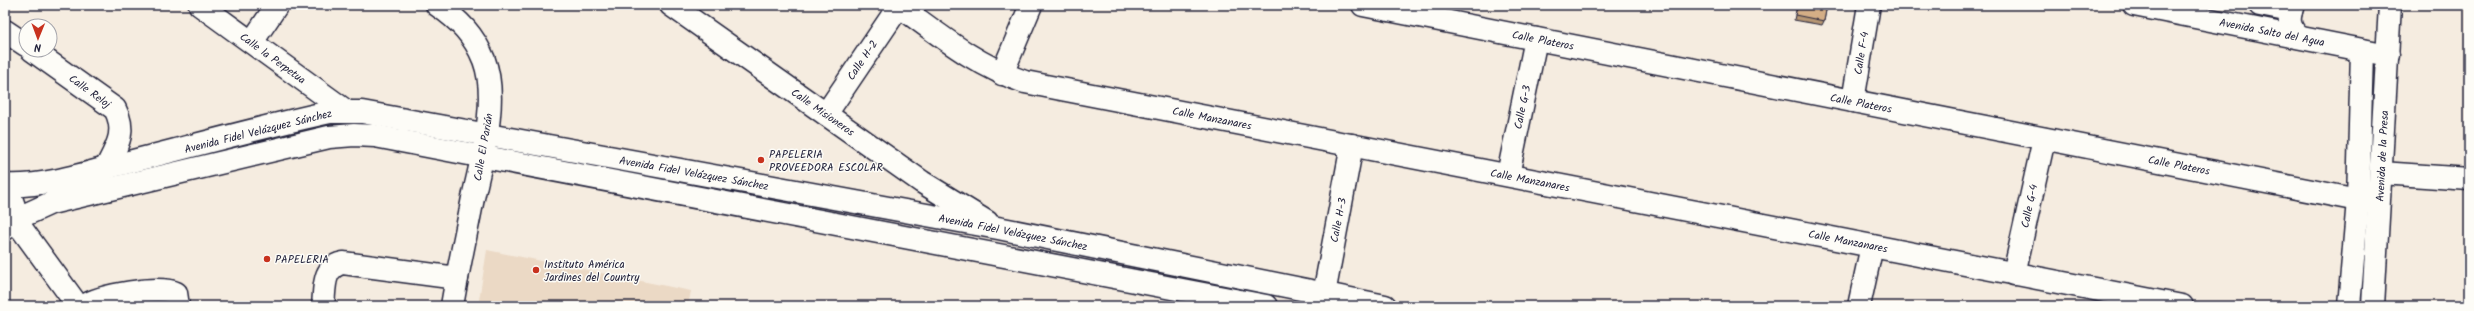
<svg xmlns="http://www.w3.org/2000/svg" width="2474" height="311" viewBox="0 0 2474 311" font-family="Kalam,sans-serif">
<rect width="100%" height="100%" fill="#f5ece0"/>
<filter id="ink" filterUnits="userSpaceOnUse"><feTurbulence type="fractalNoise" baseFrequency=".025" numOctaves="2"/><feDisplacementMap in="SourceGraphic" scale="8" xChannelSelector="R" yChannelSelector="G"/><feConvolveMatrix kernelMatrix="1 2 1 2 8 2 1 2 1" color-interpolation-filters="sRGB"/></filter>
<g filter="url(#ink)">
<polygon fill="#ebd9c5" points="487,250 691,291 688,306 478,306"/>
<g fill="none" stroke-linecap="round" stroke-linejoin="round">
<defs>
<g id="minor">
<polyline points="200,5 346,111"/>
<path d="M437,5C459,20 474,35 484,60C499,100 482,157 473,198C466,234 458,270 452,306"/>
<polyline points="671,5 922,182 987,222"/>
<path d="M898,5C938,34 977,66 1025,82L2182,306"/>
<polyline points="1363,5 2358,200"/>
<polyline points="2134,5 2388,55"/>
<polyline points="2260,5 2291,11"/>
<path d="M2293,5C2288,19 2288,27 2299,37"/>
<polyline points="5,31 26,45"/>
<polyline points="252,42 277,5"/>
<path d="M32,50L115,109C127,132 117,146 106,168"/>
<polyline points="1002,74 1031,5"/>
<polyline points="1853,101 1869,5"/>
<polyline points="826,114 899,6"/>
<polyline points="2381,173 2469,179"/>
<polyline points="1508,175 1536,39"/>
<path d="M5,185C43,187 84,174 121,164C190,147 260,127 330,112H362L998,228L1385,306"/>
<path d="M5,192C14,199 15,209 16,221L78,306"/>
<polyline points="5,229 27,214 51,203 329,137 354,135 375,136 1266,306"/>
<polyline points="2014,274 2044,139"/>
<polyline points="1324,294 1352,145"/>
<path d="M84,306C100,295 160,285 176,293L178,306"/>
<path d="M323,306C325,288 322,267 343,263L457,278"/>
<polyline points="1859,306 1872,246"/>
<polyline points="2349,306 2358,200 2362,50"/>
<polyline points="2373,306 2390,5"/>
</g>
</defs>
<use href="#minor" stroke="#22223b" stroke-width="25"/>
<use href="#minor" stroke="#fdfcf7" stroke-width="22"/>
</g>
<polygon fill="#b69673" stroke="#22223b" points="1797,5 1827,5 1824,21 1822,25 1794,20"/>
<polygon fill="#d4ae86" stroke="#22223b" points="1798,5 1827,5 1824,21 1795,15"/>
</g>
<g fill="#c8321e" stroke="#fdfcf7" stroke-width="1.5">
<circle cx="761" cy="160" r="4"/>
<circle cx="267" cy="259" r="4"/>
<circle cx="536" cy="270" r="4"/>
</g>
<g text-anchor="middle" stroke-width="3" stroke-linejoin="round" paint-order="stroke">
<g font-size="11" fill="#22223b" stroke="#fdfcf7">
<text transform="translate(2272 32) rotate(11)" y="4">Avenida Salto del Agua</text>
<text transform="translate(1543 40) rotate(11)" y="4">Calle Plateros</text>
<text transform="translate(1861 53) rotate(-81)" y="4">Calle F-4</text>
<text transform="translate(273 58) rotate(36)" y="4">Calle la Perpetua</text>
<text transform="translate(862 60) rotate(-56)" y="4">Calle H-2</text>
<text transform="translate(90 91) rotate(36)" y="4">Calle Reloj</text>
<text transform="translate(1861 103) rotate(11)" y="4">Calle Plateros</text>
<text transform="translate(1522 107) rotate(-78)" y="4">Calle G-3</text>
<text transform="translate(823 112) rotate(35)" y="4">Calle Misioneros</text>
<text transform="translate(1212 118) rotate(11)" y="4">Calle Manzanares</text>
<text transform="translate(258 131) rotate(-14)" y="4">Avenida Fidel Velázquez Sánchez</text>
<text transform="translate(483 147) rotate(-80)" y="4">Calle El Parián</text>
<text transform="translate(2382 156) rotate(-87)" y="4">Avenida de la Presa</text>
<text transform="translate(2179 165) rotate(11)" y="4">Calle Plateros</text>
<text transform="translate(694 173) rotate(10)" y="4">Avenida Fidel Velázquez Sánchez</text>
<text transform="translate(1530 180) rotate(11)" y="4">Calle Manzanares</text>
<text transform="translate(2029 206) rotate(-78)" y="4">Calle G-4</text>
<text transform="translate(1338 220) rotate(-79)" y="4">Calle H-3</text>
<text transform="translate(1013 232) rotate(11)" y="4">Avenida Fidel Velázquez Sánchez</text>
<text transform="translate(1848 241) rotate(11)" y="4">Calle Manzanares</text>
</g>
<g font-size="11" fill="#22223b" stroke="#fdfcf7" text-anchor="start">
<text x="769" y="158">PAPELERIA<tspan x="769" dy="13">PROVEEDORA ESCOLAR</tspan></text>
<text x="275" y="263">PAPELERIA</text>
<text x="544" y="268">Instituto América<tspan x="544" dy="13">Jardines del Country</tspan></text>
</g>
</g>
<rect width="2474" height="311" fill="none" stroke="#fdfcf7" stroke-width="20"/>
<rect x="10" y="10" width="2454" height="291" fill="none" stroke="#22223b" stroke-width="1.5" filter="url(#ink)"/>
<g transform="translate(38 38) rotate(181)"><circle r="19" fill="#fdfcf7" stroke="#a5a5ac"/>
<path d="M0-3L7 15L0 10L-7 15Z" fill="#c8321e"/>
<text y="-6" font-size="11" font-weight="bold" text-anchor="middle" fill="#22223b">N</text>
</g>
</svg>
